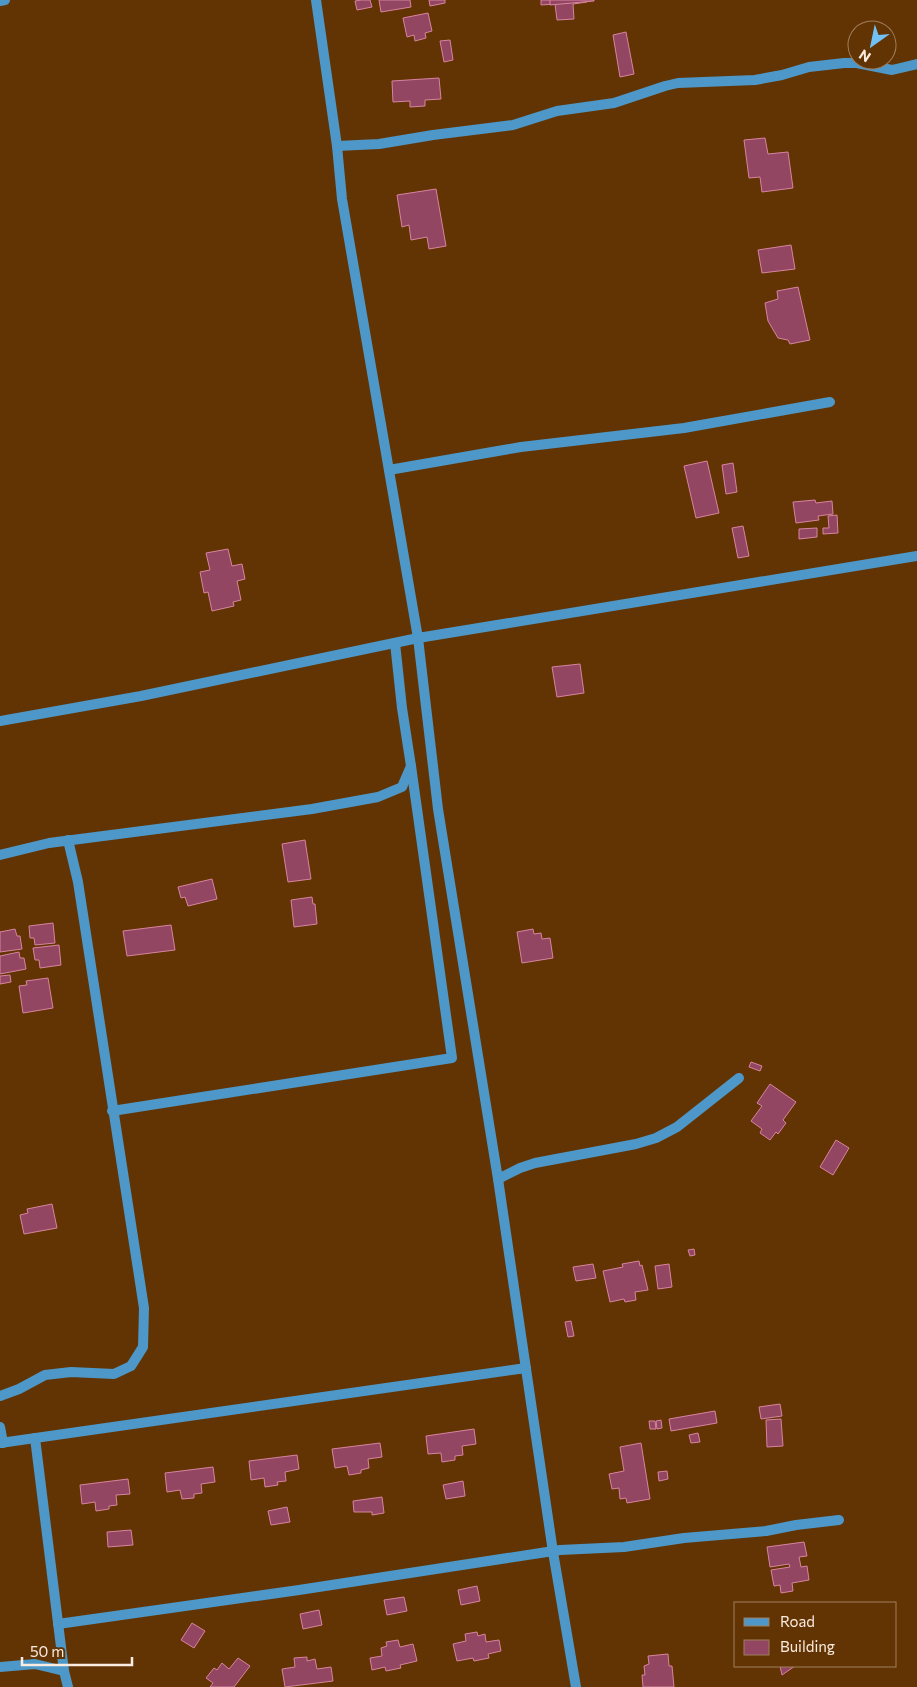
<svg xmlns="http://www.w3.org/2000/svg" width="917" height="1687" viewBox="0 0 917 1687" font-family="Commissioner,sans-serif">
<rect width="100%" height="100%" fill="#623404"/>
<g fill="#924661" stroke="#d884a0">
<polygon points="361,0 370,0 372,7 357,10 355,1"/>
<polygon points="379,0 410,0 411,7 381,12"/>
<polygon points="429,0 445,0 445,3 430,6"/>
<polygon points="541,0 587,0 587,2 573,4 574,19 557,20 555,4 541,5"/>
<polygon points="550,0 594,0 594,1 550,5"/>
<polygon points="428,13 432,31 425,33 426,38 415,41 414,35 407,37 403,18"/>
<polygon points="626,32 634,74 620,77 613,35"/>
<polygon points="450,40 453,60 444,62 440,41"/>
<polygon points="439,78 441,99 425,100 425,106 410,107 410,101 393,102 392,81"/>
<polygon points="765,138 768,154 788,152 793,188 762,192 760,177 749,178 744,140"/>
<polygon points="436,189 446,246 429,249 427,237 411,240 409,225 402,227 397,195"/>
<polygon points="791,245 795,269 762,273 758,250"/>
<polygon points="798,287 810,340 790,344 788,340 778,338 768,321 765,303 778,299 777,291"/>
<polygon points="707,461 719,513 696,518 684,466"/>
<polygon points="733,463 737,492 726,494 722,465"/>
<polygon points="815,500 816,503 832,501 833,514 818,516 819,520 796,523 793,502"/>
<polygon points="837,515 838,533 823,534 823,528 829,528 828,516"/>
<polygon points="743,526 749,556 738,558 732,528"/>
<polygon points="817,528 817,537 799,539 799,529"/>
<polygon points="228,549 232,566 242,564 245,579 237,581 241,600 233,602 234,606 212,611 208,592 204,593 200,572 210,570 206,553"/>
<polygon points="580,664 584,693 557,697 552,667"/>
<polygon points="305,840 311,879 288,882 282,844"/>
<polygon points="212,879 217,899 188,906 185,897 181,898 178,887"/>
<polygon points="312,897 313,904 315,904 317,924 294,927 291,900"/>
<polygon points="53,923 55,943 35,945 34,938 30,938 29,926"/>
<polygon points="171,925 175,950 127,956 123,931"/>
<polygon points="15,929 17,936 20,936 22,949 0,952 0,932"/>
<polygon points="533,929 534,934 541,933 542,939 550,938 553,958 522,963 517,932"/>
<polygon points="59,945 61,965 40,968 39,960 35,960 33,948"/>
<polygon points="19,952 20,958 24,958 26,969 0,974 0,956"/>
<polygon points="10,975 11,982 0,984 0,976"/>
<polygon points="48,978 53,1008 23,1013 19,986 27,985 26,981"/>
<polygon points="751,1062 762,1066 760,1071 749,1067"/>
<polygon points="770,1084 796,1102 783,1120 786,1123 778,1134 776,1132 770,1140 760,1133 762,1129 751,1121 762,1106 757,1103"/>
<polygon points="836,1140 849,1148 833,1175 820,1167"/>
<polygon points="52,1204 57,1228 24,1234 20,1215 28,1213 27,1209"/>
<polygon points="694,1249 695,1255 690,1256 688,1250"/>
<polygon points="639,1261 640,1266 642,1265 648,1290 635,1292 636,1300 625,1302 624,1299 610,1302 603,1271 623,1267 622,1264"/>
<polygon points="593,1264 596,1278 576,1281 573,1267"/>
<polygon points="669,1264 672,1287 658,1289 655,1266"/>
<polygon points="571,1321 574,1336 568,1337 565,1322"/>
<polygon points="780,1404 782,1416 761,1419 759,1407"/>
<polygon points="715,1411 717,1423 671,1431 669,1419"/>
<polygon points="781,1419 783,1446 767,1447 766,1420"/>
<polygon points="661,1420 662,1428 657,1429 656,1421"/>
<polygon points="649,1421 655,1421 656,1429 650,1429"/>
<polygon points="474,1429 476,1444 462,1446 463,1455 455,1456 455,1460 442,1462 441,1453 428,1454 426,1436"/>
<polygon points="698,1433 700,1442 691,1443 689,1435"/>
<polygon points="380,1443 382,1457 368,1459 369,1468 361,1470 361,1473 349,1475 347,1466 335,1468 332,1449"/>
<polygon points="641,1443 650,1499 627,1503 626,1498 620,1499 619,1488 612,1489 609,1474 624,1471 620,1447"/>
<polygon points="297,1455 299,1469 285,1472 286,1481 277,1482 278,1485 265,1487 264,1478 251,1480 249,1461"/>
<polygon points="213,1467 215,1482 201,1484 202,1493 194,1494 194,1498 182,1499 180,1490 167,1492 165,1473"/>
<polygon points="667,1471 668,1479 659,1481 658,1472"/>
<polygon points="128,1479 130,1494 116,1495 117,1505 109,1506 109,1509 96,1511 95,1502 82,1504 80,1485"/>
<polygon points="463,1481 465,1496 446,1499 443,1485"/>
<polygon points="382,1497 384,1513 372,1515 372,1512 354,1512 353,1501"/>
<polygon points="287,1507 290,1522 271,1525 268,1511"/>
<polygon points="131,1530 133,1545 108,1547 107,1532"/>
<polygon points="804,1542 807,1556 799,1557 801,1567 807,1566 809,1580 792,1583 793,1591 781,1593 780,1585 774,1586 771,1570 790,1567 789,1564 770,1567 767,1547"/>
<polygon points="477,1586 480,1601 461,1605 458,1590"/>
<polygon points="404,1597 407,1611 387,1615 384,1600"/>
<polygon points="319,1610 322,1625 303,1629 300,1614"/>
<polygon points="192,1623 205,1631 194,1648 181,1640"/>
<polygon points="477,1632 478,1636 485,1634 486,1642 499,1640 501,1651 488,1654 489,1658 474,1661 473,1658 457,1661 453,1644 466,1641 465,1634"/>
<polygon points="398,1640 400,1647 413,1644 417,1661 400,1665 401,1668 386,1671 385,1667 372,1670 370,1658 382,1656 381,1648 387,1646 386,1642"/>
<polygon points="668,1654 669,1666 672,1666 674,1687 643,1687 642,1675 645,1675 644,1666 649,1664 648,1656"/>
<polygon points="307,1657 307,1661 315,1659 317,1669 331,1667 333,1681 285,1687 282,1669 295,1667 294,1658"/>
<polygon points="238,1658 250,1666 234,1687 210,1687 213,1683 206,1678 214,1668 217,1670 222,1663 229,1669"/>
<polygon points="780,1666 795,1666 782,1675"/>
</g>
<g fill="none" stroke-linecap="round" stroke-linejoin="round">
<g stroke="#4d98c8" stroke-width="10">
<polyline points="316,0 337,146 342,199 418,638 438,809 498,1179 553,1552 576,1687"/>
<polyline points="0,1 5,0"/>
<polyline points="337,146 379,144 433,135 513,125 557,111 614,103 665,86 678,83 755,80 782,75 809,67 844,63 857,63 892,70 917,64"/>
<polyline points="389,470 521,447 684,428 830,402"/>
<polyline points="0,721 141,696 418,638 917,556"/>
<polyline points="0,855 49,843 312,809 378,797 402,787 411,766 402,708 395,643"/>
<polyline points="112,1111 452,1058 411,766"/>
<polyline points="498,1179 520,1168 535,1163 636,1144 656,1138 677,1127 739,1078"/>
<polyline points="0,1396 19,1389 45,1375 71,1372 114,1374 131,1366 143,1347 144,1308 78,882 68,840"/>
<polyline points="0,1427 3,1443"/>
<polyline points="35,1438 64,1671 68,1687"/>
<polyline points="0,1443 526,1368"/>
<polyline points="58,1624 299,1590 560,1550 624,1547 684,1538 766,1531 796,1525 839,1520"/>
<polyline points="0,1667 35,1664 64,1671"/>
</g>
</g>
<rect x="734" y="1602" width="162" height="65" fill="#623404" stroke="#9f7e5c"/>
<rect x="744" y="1618" width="25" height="8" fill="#4d98c8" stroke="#9f7e5c"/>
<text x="780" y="1627" font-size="15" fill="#fbece1">Road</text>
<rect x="744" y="1640" width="25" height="15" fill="#924661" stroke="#9f7e5c"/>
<text x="780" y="1652" font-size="15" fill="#fbece1">Building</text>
<g transform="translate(872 45) rotate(213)"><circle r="24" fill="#623404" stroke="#9f7e5c"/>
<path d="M0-4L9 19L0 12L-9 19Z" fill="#72c1f5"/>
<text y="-8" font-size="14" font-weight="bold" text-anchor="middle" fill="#fbece1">N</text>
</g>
<path d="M22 1657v8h110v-8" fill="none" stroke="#fbece1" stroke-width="2.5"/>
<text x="30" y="1657" font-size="15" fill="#fbece1" stroke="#623404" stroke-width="4" paint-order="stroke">50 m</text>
</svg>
